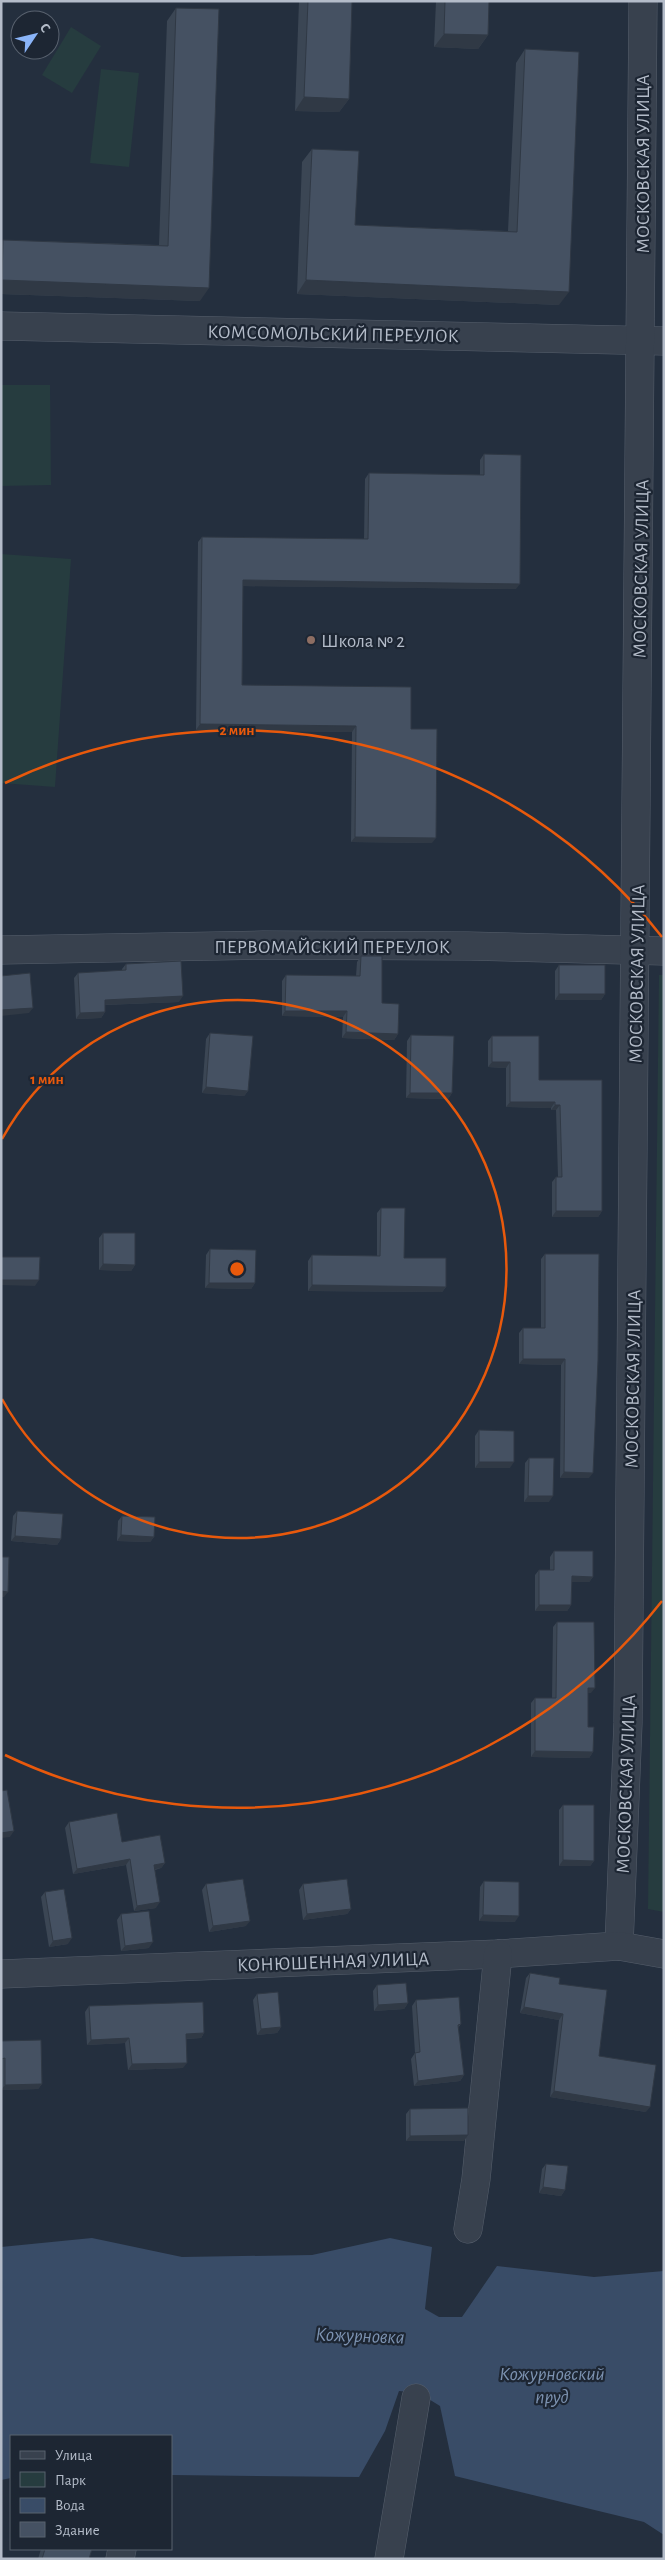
<svg xmlns="http://www.w3.org/2000/svg" width="665" height="2560" viewBox="0 0 665 2560" font-family="'Alegreya Sans',sans-serif">
<rect width="100%" height="100%" fill="#242f3e"/>
<g fill="#263c3f">
<polygon points="71,27 101,46 72,93 42,75"/>
<polygon points="101,69 139,73 129,167 90,163"/>
<polygon points="1,385 50,385 51,485 1,486"/>
<polygon points="1,554 71,559 55,787 1,783"/>
<polygon points="659,975 664,975 664,1912 648,1909"/>
</g>
<polygon fill="#394c67" points="92,2238 182,2257 312,2255 390,2238 432,2247 425,2309 439,2317 462,2317 497,2266 594,2277 664,2271 664,2535 644,2522 455,2476 440,2406 419,2393 399,2391 385,2431 359,2477 171,2475 171,2436 11,2436 11,2478 1,2480 1,2247"/>
<g fill="none" stroke-linecap="round" stroke-linejoin="round">
<defs>
<g id="minor">
<polyline points="1,326 664,341"/>
<polyline points="1,950 263,945 468,946 664,951"/>
<polyline points="619,1946 628,1723 643,1"/>
<polyline points="1,1974 498,1954 619,1946 664,1954"/>
<polyline points="468,2229 476,2179 498,1954"/>
<polyline points="120,2559 122,2549"/>
<polyline points="389,2559 416,2398"/>
</g>
</defs>
<use href="#minor" stroke="#565f6c" stroke-width="29"/>
<use href="#minor" stroke="#38414e" stroke-width="28"/>
</g>
<g fill="#3b4654">
<polygon points="299,1 352,1 349,99 339,112 295,111"/>
<polygon points="436,1 489,1 488,35 478,49 434,47"/>
<polygon points="176,8 200,301 1,294 1,242 3,240 159,245 167,21"/>
<polygon points="525,49 559,305 297,294 302,162 312,149 355,225 508,231 516,63"/>
<polygon points="484,454 516,589 243,586 242,685 411,729 432,843 351,842 352,732 196,730 198,542 202,537 364,539 365,479 369,473 480,475 480,460"/>
<polygon points="361,956 382,1003 398,1034 394,1040 342,1038 343,1017 282,1016 282,981 286,975 356,976 357,962"/>
<polygon points="126,964 179,1002 105,1005 105,1012 101,1018 76,1019 74,978 78,973 122,971 122,969"/>
<polygon points="559,965 605,994 601,1000 555,1000 555,971"/>
<polygon points="210,1033 248,1091 244,1096 202,1093 206,1039"/>
<polygon points="411,1035 452,1093 448,1099 406,1098 407,1041"/>
<polygon points="492,1036 539,1080 602,1080 602,1211 598,1217 552,1217 552,1182 556,1177 558,1177 556,1110 551,1110 551,1108 506,1107 506,1068 488,1067 488,1041"/>
<polygon points="381,1208 404,1258 446,1287 442,1292 308,1291 308,1261 312,1255 377,1256 377,1213"/>
<polygon points="103,1233 135,1265 131,1271 99,1270 99,1238"/>
<polygon points="210,1249 255,1283 251,1289 205,1288 206,1255"/>
<polygon points="545,1254 589,1478 560,1478 561,1365 519,1364 519,1333 523,1328 541,1328 541,1259"/>
<polygon points="479,1430 510,1468 475,1468 475,1436"/>
<polygon points="529,1458 549,1502 524,1502 525,1463"/>
<polygon points="17,1511 61,1539 57,1545 11,1541 13,1516"/>
<polygon points="122,1516 154,1537 150,1542 117,1541 118,1521"/>
<polygon points="554,1551 593,1577 589,1582 572,1582 571,1605 567,1611 535,1611 535,1575 539,1570 550,1570 550,1557"/>
<polygon points="557,1622 591,1693 588,1693 588,1727 593,1752 589,1758 531,1757 531,1703 535,1698 552,1698 553,1627"/>
<polygon points="563,1805 594,1861 590,1866 559,1866 559,1810"/>
<polygon points="69,1822 122,1842 165,1863 161,1868 155,1870 156,1908 134,1911 126,1865 73,1874 65,1828"/>
<polygon points="484,1881 515,1922 479,1921 480,1887"/>
<polygon points="206,1884 246,1926 209,1932 202,1890"/>
<polygon points="303,1884 351,1909 347,1914 303,1920 299,1890"/>
<polygon points="45,1892 68,1944 49,1947 41,1897"/>
<polygon points="121,1914 149,1948 121,1951 117,1920"/>
<polygon points="530,1973 559,1984 599,2056 646,2112 550,2097 559,2020 520,2013 526,1978"/>
<polygon points="377,1985 408,2003 404,2009 374,2011 373,1991"/>
<polygon points="257,1994 281,2027 277,2033 257,2035 253,2000"/>
<polygon points="416,2000 461,2024 458,2028 464,2075 460,2081 414,2086 411,2059 415,2053 412,2006"/>
<polygon points="89,2006 204,2033 201,2038 186,2039 183,2068 128,2070 125,2043 87,2045 85,2012"/>
<polygon points="1,2041 42,2084 38,2089 1,2090"/>
<polygon points="410,2109 464,2141 406,2141 406,2114"/>
<polygon points="546,2164 565,2190 561,2196 539,2193 542,2169"/>
<polygon points="41,2549 92,2549 89,2559 38,2559"/>
</g>
<g fill="#303945">
<polygon points="444,34 488,35 478,49 434,47"/>
<polygon points="304,97 349,99 339,112 295,111"/>
<polygon points="2,280 209,288 200,301 1,294"/>
<polygon points="306,280 569,292 559,305 297,294"/>
<polygon points="243,580 520,584 516,589 239,586"/>
<polygon points="200,724 356,726 352,732 196,730"/>
<polygon points="355,837 436,838 432,843 351,842"/>
<polygon points="559,994 605,994 601,1000 555,1000"/>
<polygon points="183,996 179,1002 101,1005 105,1000"/>
<polygon points="33,1008 29,1013 1,1016 1,1010"/>
<polygon points="285,1011 347,1011 343,1017 282,1016"/>
<polygon points="105,1012 101,1018 76,1019 80,1013"/>
<polygon points="346,1032 398,1034 394,1040 342,1038"/>
<polygon points="492,1062 510,1062 506,1068 488,1067"/>
<polygon points="206,1087 248,1091 244,1096 202,1093"/>
<polygon points="410,1093 452,1093 448,1099 406,1098"/>
<polygon points="510,1102 555,1102 551,1108 506,1107"/>
<polygon points="555,1105 560,1105 556,1110 551,1110"/>
<polygon points="556,1211 602,1211 598,1217 552,1217"/>
<polygon points="103,1264 135,1265 131,1271 99,1270"/>
<polygon points="1,1280 39,1280 35,1286 1,1285"/>
<polygon points="209,1283 255,1283 251,1289 205,1288"/>
<polygon points="312,1285 446,1287 442,1292 308,1291"/>
<polygon points="523,1359 565,1359 561,1365 519,1364"/>
<polygon points="479,1462 514,1462 510,1468 475,1468"/>
<polygon points="564,1472 593,1473 589,1478 560,1478"/>
<polygon points="528,1496 553,1496 549,1502 524,1502"/>
<polygon points="121,1535 154,1537 150,1542 117,1541"/>
<polygon points="15,1536 61,1539 57,1545 11,1541"/>
<polygon points="572,1576 593,1577 589,1582 568,1582"/>
<polygon points="1,1591 8,1592 4,1597 1,1597"/>
<polygon points="539,1605 571,1605 567,1611 535,1611"/>
<polygon points="588,1688 595,1688 591,1693 584,1693"/>
<polygon points="535,1751 593,1752 589,1758 531,1757"/>
<polygon points="14,1831 10,1837 1,1838 1,1833"/>
<polygon points="130,1859 126,1865 73,1874 77,1869"/>
<polygon points="563,1860 594,1861 590,1866 559,1866"/>
<polygon points="165,1863 161,1868 150,1870 154,1865"/>
<polygon points="160,1902 156,1908 134,1911 137,1906"/>
<polygon points="351,1909 347,1914 303,1920 307,1914"/>
<polygon points="483,1915 519,1916 515,1922 479,1921"/>
<polygon points="250,1921 246,1926 209,1932 213,1926"/>
<polygon points="72,1938 68,1944 49,1947 53,1941"/>
<polygon points="153,1942 149,1948 121,1951 125,1946"/>
<polygon points="408,2003 404,2009 374,2011 378,2005"/>
<polygon points="524,2007 563,2014 559,2020 520,2013"/>
<polygon points="281,2027 277,2033 257,2035 261,2029"/>
<polygon points="204,2033 201,2038 182,2039 186,2034"/>
<polygon points="129,2038 125,2043 87,2045 91,2040"/>
<polygon points="187,2063 183,2068 128,2070 132,2064"/>
<polygon points="464,2075 460,2081 414,2086 418,2081"/>
<polygon points="42,2084 38,2089 1,2090 5,2085"/>
<polygon points="554,2091 650,2107 646,2112 550,2097"/>
<polygon points="468,2135 464,2141 406,2141 410,2136"/>
<polygon points="543,2187 565,2190 561,2196 539,2193"/>
</g>
<g fill="#455162" stroke="#303945">
<polygon points="308,1 352,1 349,99 304,97"/>
<polygon points="445,1 489,1 488,35 444,34"/>
<polygon points="176,8 219,9 209,288 2,280 3,240 168,246"/>
<polygon points="525,49 579,52 569,292 306,280 312,149 359,151 355,225 517,232"/>
<polygon points="484,454 521,455 520,584 243,580 242,685 411,687 411,729 437,729 436,838 355,837 356,726 200,724 202,537 368,539 369,473 484,475"/>
<polygon points="361,956 382,956 382,1003 399,1004 398,1034 346,1032 347,1011 285,1011 286,975 360,976"/>
<polygon points="181,961 183,996 105,1000 105,1012 80,1013 78,973 126,970 126,964"/>
<rect x="559" y="965" width="46" height="29"/>
<polygon points="30,973 33,1008 1,1010 1,976"/>
<polygon points="210,1033 253,1036 248,1091 206,1087"/>
<polygon points="411,1035 454,1036 452,1093 410,1093"/>
<polygon points="492,1036 539,1036 539,1080 602,1080 602,1211 556,1211 556,1177 562,1177 560,1105 555,1105 555,1102 510,1102 510,1062 492,1062"/>
<polygon points="381,1208 405,1208 404,1258 446,1258 446,1287 312,1285 312,1255 380,1256"/>
<polygon points="103,1233 135,1233 135,1265 103,1264"/>
<polygon points="210,1249 256,1250 255,1283 209,1283"/>
<polygon points="545,1254 599,1254 598,1360 593,1473 564,1472 565,1359 523,1359 523,1328 545,1328"/>
<polygon points="1,1257 40,1257 39,1280 1,1280"/>
<polygon points="479,1430 514,1431 514,1462 479,1462"/>
<polygon points="529,1458 554,1458 553,1496 528,1496"/>
<polygon points="17,1511 63,1514 61,1539 15,1536"/>
<polygon points="122,1516 155,1517 154,1537 121,1535"/>
<polygon points="554,1551 593,1551 593,1577 572,1576 571,1605 539,1605 539,1570 554,1570"/>
<polygon points="1,1557 9,1557 8,1592 1,1591"/>
<polygon points="557,1622 594,1622 595,1688 588,1688 588,1727 594,1727 593,1752 535,1751 535,1698 556,1698"/>
<polygon points="7,1790 14,1831 1,1833 1,1791"/>
<polygon points="563,1805 594,1805 594,1861 563,1860"/>
<polygon points="117,1813 122,1842 160,1835 165,1863 154,1865 160,1902 137,1906 130,1859 77,1869 69,1822"/>
<polygon points="243,1879 250,1921 213,1926 206,1884"/>
<polygon points="347,1879 351,1909 307,1914 303,1884"/>
<polygon points="484,1881 519,1882 519,1916 483,1915"/>
<polygon points="64,1889 72,1938 53,1941 45,1892"/>
<polygon points="149,1911 153,1942 125,1946 121,1914"/>
<polygon points="530,1973 560,1978 559,1984 607,1990 599,2056 656,2065 650,2107 554,2091 563,2014 524,2007"/>
<polygon points="406,1983 408,2003 378,2005 377,1985"/>
<polygon points="278,1992 281,2027 261,2029 257,1994"/>
<polygon points="459,1997 461,2024 458,2025 464,2075 418,2081 415,2053 420,2052 416,2000"/>
<polygon points="203,2002 204,2033 186,2034 187,2063 132,2064 129,2038 91,2040 89,2006"/>
<polygon points="41,2040 42,2084 5,2085 5,2058 1,2059 1,2041"/>
<polygon points="468,2108 468,2135 410,2136 410,2109"/>
<polygon points="546,2164 568,2166 565,2190 543,2187"/>
<polygon points="45,2549 92,2549 89,2559 42,2559"/>
</g>
<g fill="none" stroke="#e8590c" stroke-width="2.5">
<path d="M2 1139A269 269 0 1 1 2 1399"/>
<path d="M662 1601A539 539 0 0 1 5 1755M5 783A539 539 0 0 1 662 937"/>
</g>
<circle fill="#8d6e63" stroke="#1d2633" stroke-width="2" cx="311" cy="640" r="5"/>
<g text-anchor="middle" stroke-width="4.5" stroke-linejoin="round" paint-order="stroke">
<g font-size="19" fill="#b4bcc9" stroke="#1d2633">
<text transform="translate(642 164) rotate(-90)" y="7">МОСКОВСКАЯ УЛИЦА</text>
<text transform="translate(333 333) rotate(1)" y="7">КОМСОМОЛЬСКИЙ ПЕРЕУЛОК</text>
<text transform="translate(640 569) rotate(-89)" y="7">МОСКОВСКАЯ УЛИЦА</text>
<text x="332" y="953">ПЕРВОМАЙСКИЙ ПЕРЕУЛОК</text>
<text transform="translate(636 974) rotate(-89)" y="7">МОСКОВСКАЯ УЛИЦА</text>
<text transform="translate(632 1379) rotate(-89)" y="7">МОСКОВСКАЯ УЛИЦА</text>
<text transform="translate(625 1784) rotate(-88)" y="7">МОСКОВСКАЯ УЛИЦА</text>
<text transform="translate(333 1961) rotate(-2)" y="7">КОНЮШЕННАЯ УЛИЦА</text>
</g>
<g font-size="19" fill="#b4bcc9" stroke="#1d2633" text-anchor="start">
<text x="321" y="647">Школа № 2</text>
</g>
<g font-size="20" font-style="italic" fill="#7c92b1" stroke="#1d2633">
<text transform="translate(360 2335) rotate(2)" y="7">Кожурновка</text>
<text x="552" y="2380">Кожурновский<tspan x="552" dy="23">пруд</tspan></text>
</g>
</g>
<circle cx="237" cy="1269" r="8" fill="#e8590c" stroke="#1d2633" stroke-width="2.5"/>
<g font-size="15" text-anchor="middle" font-weight="bold" fill="#e8590c" stroke="#1d2633" stroke-width="4.5" stroke-linejoin="round" paint-order="stroke">
<text x="237" y="735">2 мин</text>
<text x="47" y="1084">1 мин</text>
</g>
<rect width="665" height="2560" fill="none" stroke="#b4bcc9" stroke-width="5"/>
<rect x="10" y="2435" width="162" height="115" fill="#1d2633" stroke="#59626f"/>
<rect x="20" y="2451" width="25" height="8" fill="#38414e" stroke="#59626f"/>
<text x="55" y="2460" font-size="15" fill="#b4bcc9">Улица</text>
<rect x="20" y="2472" width="25" height="15" fill="#263c3f" stroke="#59626f"/>
<text x="55" y="2485" font-size="15" fill="#b4bcc9">Парк</text>
<rect x="20" y="2498" width="25" height="15" fill="#394c67" stroke="#59626f"/>
<text x="55" y="2510" font-size="15" fill="#b4bcc9">Вода</text>
<rect x="20" y="2522" width="25" height="15" fill="#455162" stroke="#59626f"/>
<text x="55" y="2535" font-size="15" fill="#b4bcc9">Здание</text>
<g transform="translate(35 35) rotate(55)"><circle r="24" fill="#1d2633" stroke="#59626f"/>
<path d="M0-4L9 19L0 12L-9 19Z" fill="#8ab4f8"/>
<text y="-8" font-size="14" font-weight="bold" text-anchor="middle" fill="#b4bcc9">С</text>
</g>
</svg>
